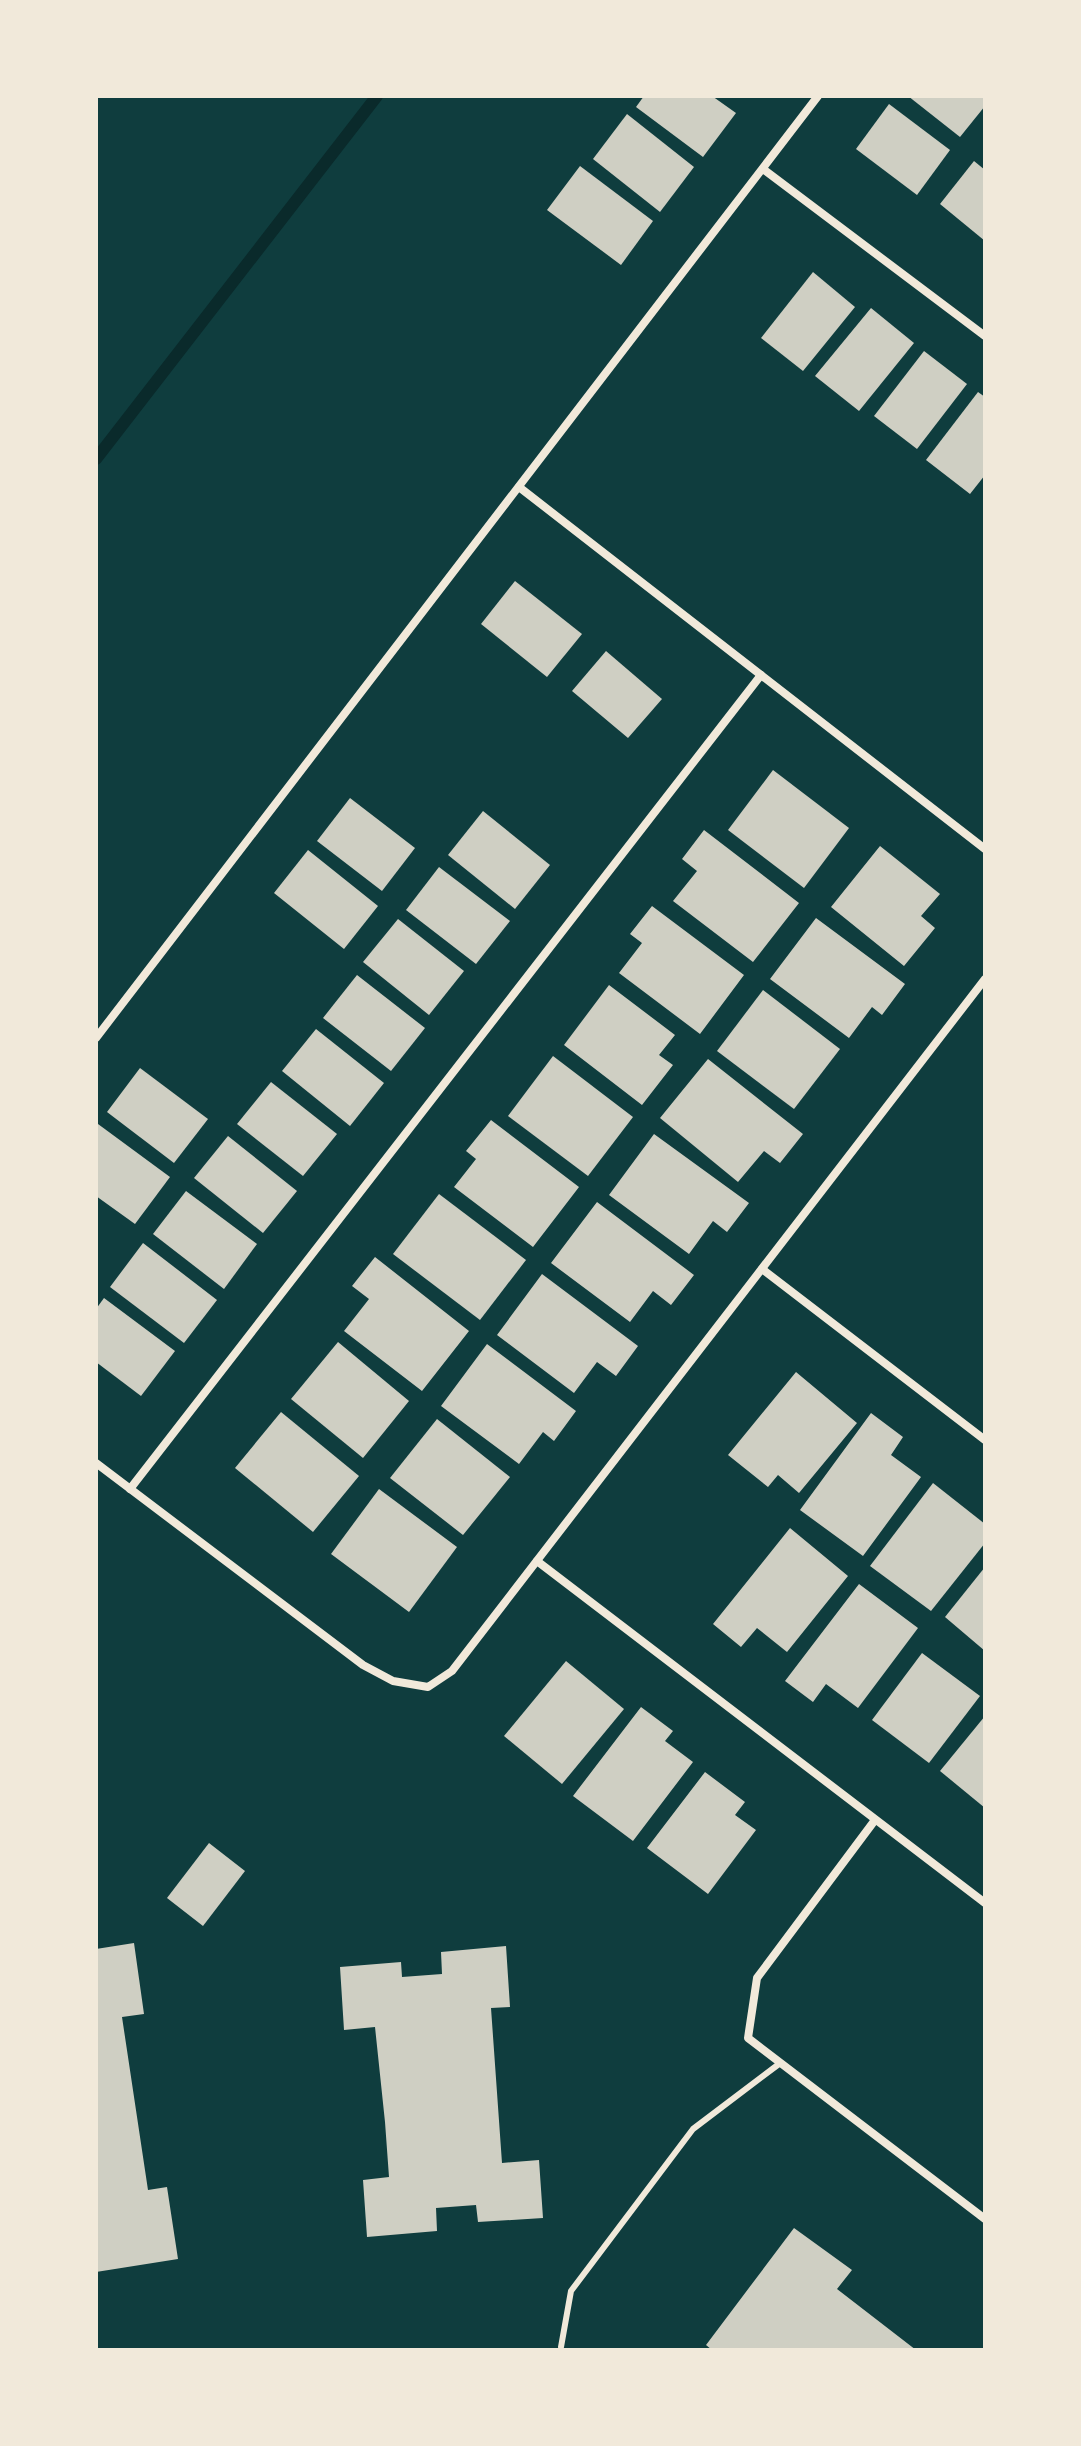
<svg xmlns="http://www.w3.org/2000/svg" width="1081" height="2446" viewBox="0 0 1081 2446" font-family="'Playfair Display',serif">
<rect width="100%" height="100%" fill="#0f3d3e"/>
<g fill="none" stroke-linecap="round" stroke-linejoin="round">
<polyline stroke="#0a2a2b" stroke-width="12" points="96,459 377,96"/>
</g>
<g fill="#cfcfc3">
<polygon points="644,96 712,96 736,113 703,157 636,107"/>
<polygon points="908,96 985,96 985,106 960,137"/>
<polygon points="889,104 950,150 917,195 856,149"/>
<polygon points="627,114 694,167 660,212 593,159"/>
<polygon points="974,161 985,170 985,241 940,204"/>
<polygon points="580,166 653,221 621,265 547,210"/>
<polygon points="813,272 855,307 803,371 761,338"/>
<polygon points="871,308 914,343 859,411 815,376"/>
<polygon points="924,351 967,384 917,449 874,416"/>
<polygon points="978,392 985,397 985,475 970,494 926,460"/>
<polygon points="515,581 582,634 547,677 481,624"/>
<polygon points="606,651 662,699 628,738 572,691"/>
<polygon points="773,770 849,828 804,888 728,830"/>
<polygon points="350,798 415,848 382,891 317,841"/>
<polygon points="483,811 550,865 515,909 448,855"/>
<polygon points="704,830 799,903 753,962 673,901 697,871 682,859"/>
<polygon points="880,846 940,894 921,916 935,928 904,966 831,907"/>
<polygon points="308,850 378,906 344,949 274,893"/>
<polygon points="439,867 510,921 476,964 406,910"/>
<polygon points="652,906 744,975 700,1034 619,973 642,943 630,934"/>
<polygon points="816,918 905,984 882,1015 872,1007 849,1038 770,979"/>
<polygon points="398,919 464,971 429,1015 363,962"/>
<polygon points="357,975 425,1028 391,1071 323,1018"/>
<polygon points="609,985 675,1035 659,1055 673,1065 642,1105 564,1045"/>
<polygon points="763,990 840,1049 794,1109 717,1051"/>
<polygon points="316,1029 384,1083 350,1126 282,1071"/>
<polygon points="553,1056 633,1117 588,1176 508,1116"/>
<polygon points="708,1059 803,1134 780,1163 764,1151 738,1182 660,1118"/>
<polygon points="140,1068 208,1119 174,1163 107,1112"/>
<polygon points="271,1082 337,1134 303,1176 237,1124"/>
<polygon points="491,1120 579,1187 533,1247 454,1187 476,1159 466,1151"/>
<polygon points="98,1124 170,1177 135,1224 96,1196"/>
<polygon points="654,1134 749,1203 727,1232 713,1221 689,1254 609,1195"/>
<polygon points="228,1136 297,1191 263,1233 194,1178"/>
<polygon points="186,1191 257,1244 224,1289 153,1234"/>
<polygon points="439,1194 526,1260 480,1320 393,1254"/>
<polygon points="597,1202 694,1275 671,1305 653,1291 630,1322 551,1263"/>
<polygon points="143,1243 217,1300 184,1343 110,1287"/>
<polygon points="375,1257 469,1331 422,1391 344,1331 369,1299 352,1286"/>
<polygon points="542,1274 638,1346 616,1376 597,1362 574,1393 497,1335"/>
<polygon points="104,1298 175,1351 141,1396 96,1362 96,1309"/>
<polygon points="338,1342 409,1401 363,1458 291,1399"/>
<polygon points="487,1344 576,1411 554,1441 543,1432 519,1464 441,1406"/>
<polygon points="796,1372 857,1423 799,1493 778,1475 768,1487 728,1455"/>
<polygon points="281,1412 359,1476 313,1532 235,1468"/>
<polygon points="871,1413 903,1437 891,1455 921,1477 863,1556 800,1510"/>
<polygon points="437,1419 510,1477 463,1535 390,1478"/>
<polygon points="933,1483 985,1524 985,1543 931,1611 870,1566"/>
<polygon points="379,1489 457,1547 409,1612 331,1554"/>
<polygon points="790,1528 848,1576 787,1652 757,1628 741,1647 713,1624"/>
<polygon points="985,1567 985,1651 945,1617"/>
<polygon points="859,1584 918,1628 858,1708 826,1684 813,1702 785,1681"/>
<polygon points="922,1653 980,1696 929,1763 872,1720"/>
<polygon points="566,1661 624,1709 562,1784 504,1736"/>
<polygon points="641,1707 673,1731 665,1741 693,1762 633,1841 573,1796"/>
<polygon points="985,1716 985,1808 940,1771"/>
<polygon points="705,1772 745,1802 735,1815 756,1830 708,1894 647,1848"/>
<polygon points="209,1843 245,1871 203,1926 167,1898"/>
<polygon points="134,1943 144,2014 122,2017 148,2190 167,2187 178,2259 96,2272 96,1949"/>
<polygon points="506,1946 510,2007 491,2008 502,2163 539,2160 543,2218 478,2222 476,2205 436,2208 437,2231 367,2237 363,2180 389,2177 385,2122 375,2027 344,2030 340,1967 401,1962 402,1977 442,1974 441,1952"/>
<polygon points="794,2228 852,2270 837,2289 916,2350 712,2350 706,2345"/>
</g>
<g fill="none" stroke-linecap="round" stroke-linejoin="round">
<polyline stroke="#f1e9da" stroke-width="6" points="561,2347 571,2291 693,2129 779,2064"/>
<g stroke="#f1e9da" stroke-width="8">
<polyline points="763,169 985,336"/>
<polyline points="519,487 985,849"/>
<polyline points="96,1038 818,96"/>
<polyline points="762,1269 985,1440"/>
<polyline points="96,1463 363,1665 393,1681 428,1687 452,1671 985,979"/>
<polyline points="130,1489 761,675"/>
<polyline points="537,1561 985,1903"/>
<polyline points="875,1820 757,1978 748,2038 985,2219"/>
</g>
</g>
<rect width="1081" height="2446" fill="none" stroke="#f1e9da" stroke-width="196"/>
</svg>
